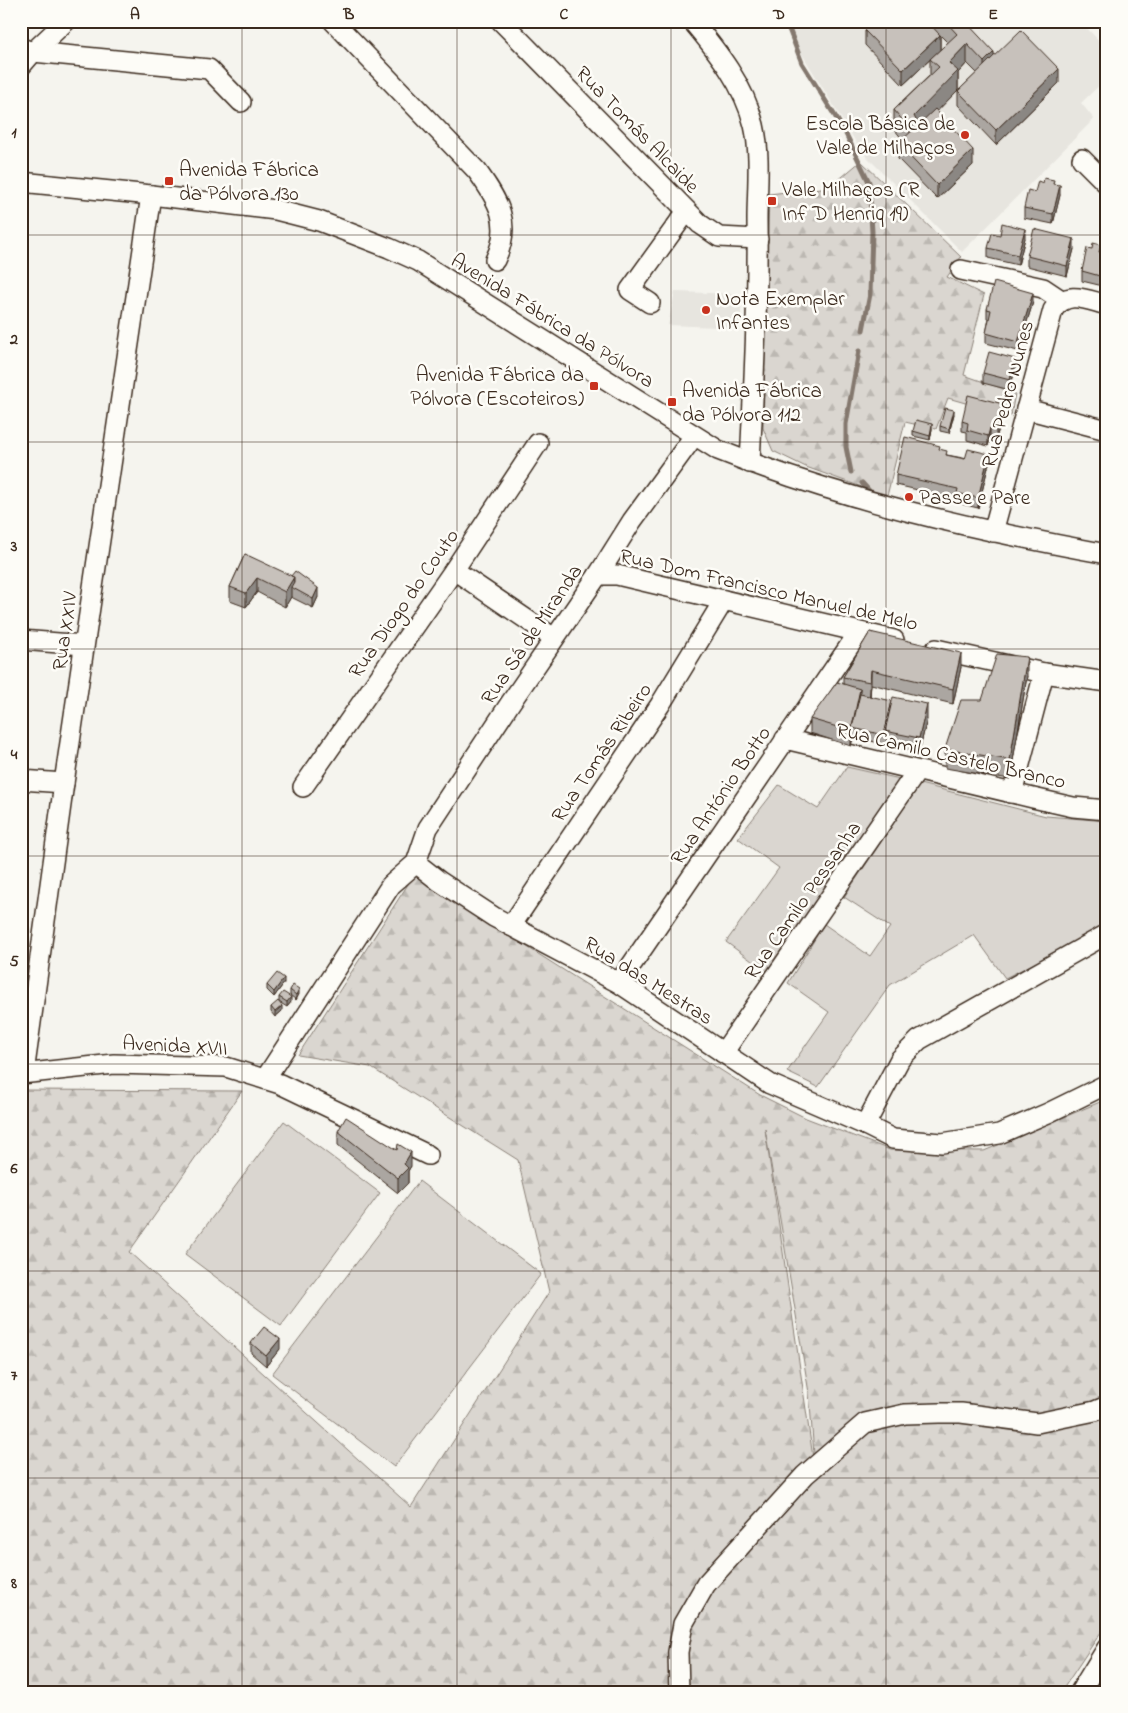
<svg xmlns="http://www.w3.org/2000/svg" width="1128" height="1713" viewBox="0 0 1128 1713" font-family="'Indie Flower',sans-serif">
<defs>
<pattern id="forest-firs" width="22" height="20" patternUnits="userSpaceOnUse" patternTransform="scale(1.25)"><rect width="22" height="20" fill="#dad6d0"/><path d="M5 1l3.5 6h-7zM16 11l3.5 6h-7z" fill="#bcb8b2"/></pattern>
</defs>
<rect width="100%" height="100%" fill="#f5f4ee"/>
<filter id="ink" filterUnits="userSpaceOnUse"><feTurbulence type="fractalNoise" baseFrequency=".02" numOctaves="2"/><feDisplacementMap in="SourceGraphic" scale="10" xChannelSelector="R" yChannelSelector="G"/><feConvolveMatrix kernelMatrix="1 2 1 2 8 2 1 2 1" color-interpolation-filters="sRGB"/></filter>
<g filter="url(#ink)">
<g fill="#e7e5df">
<polygon points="786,21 1080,21 1107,49 1107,78 1081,103 1094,119 962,252 862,152 791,36"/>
<polygon points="675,292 742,294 740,328 668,325"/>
<polygon points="1107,1672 1107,1692 1093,1692 1106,1673"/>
</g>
<g fill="#dad6d0" stroke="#8a8077">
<polygon points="847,767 900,779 767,972 726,942 779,868 738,838 779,785 818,809"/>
<polygon points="920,784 1046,816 1107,821 1107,927 1005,978 974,935 890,985 818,1087 787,1072 829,1012 788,983 824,924 870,956 890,927 844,897"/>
<polygon points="284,1121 380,1193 281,1326 185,1254"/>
<polygon points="419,1181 541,1274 394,1467 272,1374"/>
</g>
<g fill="url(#forest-firs)" stroke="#8a8077" fill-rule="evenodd">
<polygon points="861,161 961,257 947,277 984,295 964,375 1015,393 1011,416 948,398 936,429 905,422 887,496 806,467 773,451 763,428 769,194 830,187"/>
<path d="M414,875L760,1095L806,1118L890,1150L984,1151L1107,1099V1623L1061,1692H21V1090L242,1091L129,1252L411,1507L549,1292L518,1160L370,1067L298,1055ZM765,1129L809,1393L816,1478Z"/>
</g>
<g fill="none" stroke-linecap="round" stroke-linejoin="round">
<g stroke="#84786e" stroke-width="5">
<polyline points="786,21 802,63 845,132 869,182 872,232 870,294 863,330"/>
<polyline points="851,472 846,447 846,424 859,351"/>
<polyline points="862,483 871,493"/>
</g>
<defs>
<g id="minor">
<path d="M333,21L477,171C498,200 513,224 495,260"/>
<polyline points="501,21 700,224 719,237 758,239"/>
<path d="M692,21C718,52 744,85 754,125C761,155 757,189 757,220C758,301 754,382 750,463"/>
<polyline points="21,48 33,52 209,69 241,102"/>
<polyline points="21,66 33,52 66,21"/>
<polyline points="1082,159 1107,184"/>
<path d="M21,182L151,195L276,210L319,221L389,248L418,261L718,450C843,500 975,530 1107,554"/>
<polyline points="961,270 1043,288 1061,300"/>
<polyline points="650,303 630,290 687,211"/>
<polyline points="1026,409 1107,430"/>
<path d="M993,532L1053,310C1067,289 1087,300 1107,305"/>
<polyline points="454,570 554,638"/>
<polyline points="598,575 617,575 894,640"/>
<polyline points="21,640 84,645"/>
<polyline points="936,649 1044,673 1107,682"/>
<polyline points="785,739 1033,798 1073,807 1107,810"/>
<polyline points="21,780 64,783"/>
<polyline points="303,787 454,570 538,443"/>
<polyline points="1010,793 1015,783 1044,673"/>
<polyline points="416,863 439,881 494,917 619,983 770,1084 865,1125 893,1139 942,1143 999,1134 1048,1113 1107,1084"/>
<polyline points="511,926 660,705 724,600"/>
<polyline points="619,983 859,632"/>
<polyline points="723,1053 917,771"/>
<polyline points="24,1073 64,783 151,195"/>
<polyline points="21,1074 114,1064 226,1067 280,1084 428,1155"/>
<polyline points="265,1079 391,885 416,863 428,828 511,702 598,575 632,521 694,436"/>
<polyline points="865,1125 900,1059 919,1040 1107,934"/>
<polyline points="679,1692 678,1652 683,1624 706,1584 805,1475 865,1423 905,1414 939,1413 961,1413 1037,1423 1095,1411 1107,1406"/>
<polyline points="1080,1692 1107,1648"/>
</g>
</defs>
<use href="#minor" stroke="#3b2a1e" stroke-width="22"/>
<use href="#minor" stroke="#fdfcf7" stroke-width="19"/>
</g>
<g fill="#aba6a1" stroke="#3b2a1e">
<polygon points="875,21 965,21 994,56 1059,83 996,145 958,105 958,91 977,73 967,63 958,73 958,90 937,111 973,165 937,199 898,159 898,144 903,140 894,129 894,110 930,75 930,59 948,43 940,35 940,50 903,85 865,45 865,31"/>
<polygon points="1043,183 1054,184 1060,195 1053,224 1024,218 1024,208"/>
<polygon points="1025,238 1018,265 988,258 988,248"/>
<polygon points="1074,249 1067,276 1027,266 1027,256"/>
<polygon points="1092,249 1107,254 1107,287 1082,281 1082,271"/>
<polygon points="1033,302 1018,351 986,343 986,333 989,319 987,318 987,309"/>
<polygon points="1015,369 1010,390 983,383 983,373"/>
<polygon points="1003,413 996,439 990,437 988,446 967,440 967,432 962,431 962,421"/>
<polygon points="954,414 949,433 940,431 940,426"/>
<polygon points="932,429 930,440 913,436 913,431"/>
<polygon points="940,449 947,455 989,463 978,508 957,503 957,499 896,485 896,475"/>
<polygon points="245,554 318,597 313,608 291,597 285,607 257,592 246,607 230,601 230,587"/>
<polygon points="870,632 961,667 953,704 871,684 870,696 927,719 919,752 853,737 851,746 810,733 810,719 843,684 843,677"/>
<polygon points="1027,676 1010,779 945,768 945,749 982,700"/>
<polygon points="284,983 274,997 267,990 267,985"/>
<polygon points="290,990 299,994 296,1000 290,995"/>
<polygon points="279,997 291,1002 287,1007 279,1002"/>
<polygon points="271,1007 282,1011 275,1017 271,1012"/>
<polygon points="338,1131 411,1166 408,1171 408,1183 398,1193 338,1145"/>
<polygon points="251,1343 280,1349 266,1366 251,1353"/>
</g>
<g fill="#8b8783" stroke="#3b2a1e">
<polygon points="940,35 940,50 903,85 903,70"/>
<polygon points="967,44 967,63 958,73 958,90 917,132 910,148 910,129 914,116 949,63"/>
<polygon points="994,52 994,71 984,81 984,62"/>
<polygon points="1059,69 1059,83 996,145 996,130"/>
<polygon points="973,150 973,165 937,199 937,185"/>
<polygon points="1060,185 1060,195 1053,224 1053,214"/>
<polygon points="1025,229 1025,238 1018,265 1018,255"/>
<polygon points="1074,239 1074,249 1067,276 1067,266"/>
<polygon points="1033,293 1033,302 1018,351 1018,342"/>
<polygon points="1015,359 1015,369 1010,390 1010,380"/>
<polygon points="1003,404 1003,413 996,439 996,429"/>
<polygon points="954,410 954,414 949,433 949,429"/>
<polygon points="932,424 932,429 930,440 930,436"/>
<polygon points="990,428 990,437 988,446 988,436"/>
<polygon points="989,454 989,463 978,508 978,498"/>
<polygon points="294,577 294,589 291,587 291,597 285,607 285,592"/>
<polygon points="257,578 257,592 246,607 246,593"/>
<polygon points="318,588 318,597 313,608 313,599"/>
<polygon points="961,653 961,667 953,704 953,689"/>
<polygon points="1027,657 1027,676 1010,779 1010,760"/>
<polygon points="871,670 871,684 870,696 870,682"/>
<polygon points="860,689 860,704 852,728 853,737 851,746 851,731"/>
<polygon points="927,704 927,719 919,752 919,738"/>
<polygon points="284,978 284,983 274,997 274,992"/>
<polygon points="299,989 299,994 296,1000 296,995"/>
<polygon points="291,997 291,1002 287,1007 287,1002"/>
<polygon points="282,1006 282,1011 275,1017 275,1012"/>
<polygon points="411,1152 411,1166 408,1171 408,1183 398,1193 398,1178 404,1164"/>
<polygon points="280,1339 280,1349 266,1366 266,1356"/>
</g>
<g fill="#c7c1bb" stroke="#3b2a1e">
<polygon points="875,21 927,21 940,35 903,70 865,31"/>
<polygon points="945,21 965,21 994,52 984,62 967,44 949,63 958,71 914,116 917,122 910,129 894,110 939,67 930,59 957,34"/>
<polygon points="1021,30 1059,69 996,130 958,91"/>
<polygon points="935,109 973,150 937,185 898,144"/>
<polygon points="1044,178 1054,180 1053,184 1060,185 1053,214 1024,208 1028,190 1035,192 1038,181 1043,183"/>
<polygon points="1002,223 1025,229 1018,255 988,248 992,233 1000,235"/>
<polygon points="1034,229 1074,239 1067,266 1027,256"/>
<polygon points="1093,243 1101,245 1099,252 1107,254 1107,278 1082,271 1087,248 1092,249"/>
<polygon points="994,282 1033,293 1018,342 986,333 991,310 987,309"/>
<polygon points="989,352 1015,359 1010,380 983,373"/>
<polygon points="968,395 1003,404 996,429 990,428 988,436 967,430 968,423 962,421"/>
<polygon points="945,408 954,410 949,429 940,426"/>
<polygon points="916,420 932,424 930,436 913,431"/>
<polygon points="905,437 940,446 939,449 947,451 946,455 965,459 968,449 989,454 978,498 957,493 958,489 896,475"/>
<polygon points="245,554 294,577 285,592 257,578 246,593 230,587"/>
<polygon points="295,571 318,588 313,599 291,587 294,582 294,577 291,576"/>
<polygon points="870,632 961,653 953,689 871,670 870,682 843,677"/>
<polygon points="997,654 1027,657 1010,760 945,749 961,700 982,700"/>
<polygon points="837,682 860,689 851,731 810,719"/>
<polygon points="860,694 892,701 885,731 885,735 852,728"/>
<polygon points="893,697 927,704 919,738 885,731"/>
<polygon points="277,973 284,978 274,992 267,985"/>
<polygon points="293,985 299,989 296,995 290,990"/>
<polygon points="283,992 291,997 287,1002 279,997"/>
<polygon points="278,1001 282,1006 275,1012 271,1007"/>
<polygon points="346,1117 397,1150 398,1144 411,1152 404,1164 408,1168 398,1178 338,1131"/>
<polygon points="264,1327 280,1339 266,1356 251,1343"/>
</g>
</g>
<path fill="none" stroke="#3b2a1e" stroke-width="1" stroke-opacity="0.55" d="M242,21V1692M457,21V1692M671,21V1692M886,21V1692M21,235H1107M21,442H1107M21,649H1107M21,856H1107M21,1064H1107M21,1271H1107M21,1478H1107"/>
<g fill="#c8321e" stroke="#fdfcf7" stroke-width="2">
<circle cx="965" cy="135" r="5"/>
<rect x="164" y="176" width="10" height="10" rx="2.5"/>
<rect x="767" y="196" width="10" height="10" rx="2.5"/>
<circle cx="706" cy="310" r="5"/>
<rect x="589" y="381" width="10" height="10" rx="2.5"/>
<rect x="667" y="397" width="10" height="10" rx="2.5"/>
<circle cx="909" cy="497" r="5"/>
</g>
<g text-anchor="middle" stroke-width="5" stroke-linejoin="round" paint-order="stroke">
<g font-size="21" fill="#3b2a1e" stroke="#fdfcf7" text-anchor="start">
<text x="955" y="130" text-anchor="end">Escola Básica de<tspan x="955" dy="24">Vale de Milhaços</tspan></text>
<text x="179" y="176">Avenida Fábrica<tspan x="179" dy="24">da Pólvora 130</tspan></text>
<text x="782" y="196">Vale Milhaços (R<tspan x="782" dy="24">Inf D Henriq 19)</tspan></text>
<text x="716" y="305">Nota Exemplar<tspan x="716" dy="24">Infantes</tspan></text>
<text x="584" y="381" text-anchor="end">Avenida Fábrica da<tspan x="584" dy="24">Pólvora (Escoteiros)</tspan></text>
<text x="682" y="397">Avenida Fábrica<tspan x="682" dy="24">da Pólvora 112</tspan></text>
<text x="919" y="504">Passe e Pare</text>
</g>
<g font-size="21" fill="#3b2a1e" stroke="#fdfcf7">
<text transform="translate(638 129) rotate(46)" y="7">Rua Tomás Alcaide</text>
<text transform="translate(553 320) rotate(32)" y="7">Avenida Fábrica da Pólvora</text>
<text transform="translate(1007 394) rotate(-75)" y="7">Rua Pedro Nunes</text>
<text transform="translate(769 589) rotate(13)" y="7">Rua Dom Francisco Manuel de Melo</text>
<text transform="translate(403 603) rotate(-55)" y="7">Rua Diogo do Couto</text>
<text transform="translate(64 631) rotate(-82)" y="7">Rua XXIV</text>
<text transform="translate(531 634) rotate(-56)" y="7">Rua Sá de Miranda</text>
<text transform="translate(601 752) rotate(-56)" y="7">Rua Tomás Ribeiro</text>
<text transform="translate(951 755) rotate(13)" y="7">Rua Camilo Castelo Branco</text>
<text transform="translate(720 795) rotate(-56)" y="7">Rua António Botto</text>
<text transform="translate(802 900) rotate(-55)" y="7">Rua Camilo Pessanha</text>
<text transform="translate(649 980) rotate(32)" y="7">Rua das Mestras</text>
<text transform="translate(175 1045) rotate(3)" y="7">Avenida XVII</text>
</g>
</g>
<rect width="1128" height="1713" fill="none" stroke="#fdfcf7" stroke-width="55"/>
<rect x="28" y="28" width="1072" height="1658" fill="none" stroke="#3b2a1e" stroke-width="2"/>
<g font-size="16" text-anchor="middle" font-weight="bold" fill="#3b2a1e">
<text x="135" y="19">A</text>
<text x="349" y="19">B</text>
<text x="564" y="19">C</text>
<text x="779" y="19">D</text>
<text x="993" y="19">E</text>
<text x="14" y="137">1</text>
<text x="14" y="344">2</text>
<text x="14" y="551">3</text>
<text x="14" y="759">4</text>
<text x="14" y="966">5</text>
<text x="14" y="1173">6</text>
<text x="14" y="1380">7</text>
<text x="14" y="1588">8</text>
</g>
</svg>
